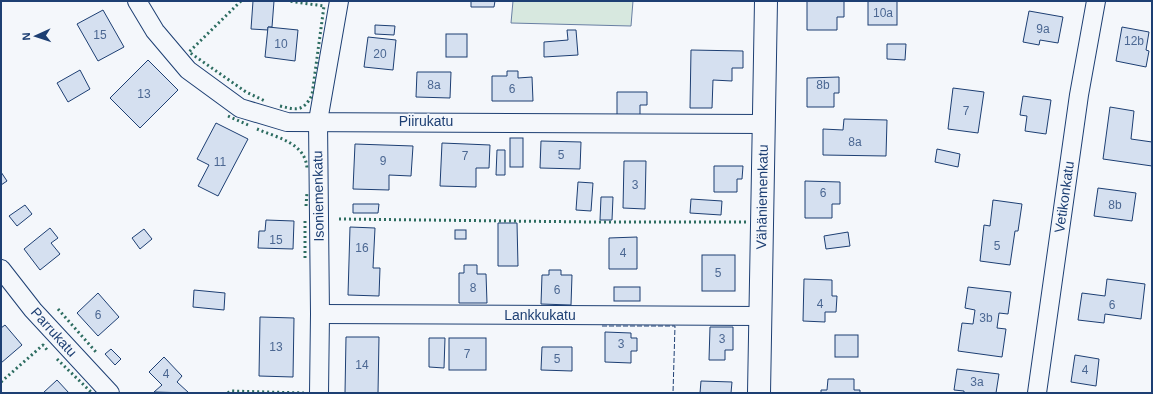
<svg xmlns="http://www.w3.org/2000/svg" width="1153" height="394" viewBox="0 0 1153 394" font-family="Arial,sans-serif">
<rect width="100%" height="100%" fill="#f4f7fb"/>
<polygon fill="#d7e8df" stroke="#687fa3" points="513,1 633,1 631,26 511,23"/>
<g fill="#d5e0f0" stroke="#1d3f73">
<polygon points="253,1 274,1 272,27 268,27 268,30 251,29"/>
<polygon points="471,1 495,1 494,7 471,7"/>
<polygon points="807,1 844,1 844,17 837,17 837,30 807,30"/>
<rect x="868" y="1" width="29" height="24"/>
<polygon points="103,10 124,47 98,61 77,24"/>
<polygon points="1029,11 1063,17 1058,43 1040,40 1039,45 1023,42"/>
<polygon points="375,25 395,26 394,35 375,34"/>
<polygon points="268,27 298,30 295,61 265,57"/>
<polygon points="1122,27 1149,32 1146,50 1149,51 1146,67 1116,61"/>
<polygon points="567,30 576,30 578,55 544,57 544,42 568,40"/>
<rect x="446" y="34" width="21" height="23"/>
<polygon points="368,37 396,40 393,70 364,67"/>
<polygon points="887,44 906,44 905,60 887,59"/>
<polygon points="691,50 743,51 743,68 732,68 732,81 713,80 712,108 690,108"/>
<polygon points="148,60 178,90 140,128 110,98"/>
<polygon points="80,70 90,89 68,102 57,83"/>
<polygon points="507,71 518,71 518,78 532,77 533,101 492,101 492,76 507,76"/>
<polygon points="417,72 451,72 450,98 416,97"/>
<polygon points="839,77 839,93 834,93 834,107 807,107 807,78"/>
<polygon points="953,88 984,92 978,133 948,129"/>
<polygon points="617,92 647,92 647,105 640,105 640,115 617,115"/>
<polygon points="1023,96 1051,100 1046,134 1025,131 1027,116 1020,115"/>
<polygon points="1110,107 1134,111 1131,139 1152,142 1152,166 1103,159"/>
<polygon points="844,119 887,120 886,156 823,155 823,129 843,130"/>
<polygon points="216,123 248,139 218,196 198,186 209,165 197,159"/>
<rect x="510" y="138" width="13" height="29"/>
<polygon points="541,141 581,142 580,169 540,168"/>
<polygon points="442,143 490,145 489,168 476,168 476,187 440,186"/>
<polygon points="355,144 413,146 411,176 389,175 389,190 353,189"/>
<polygon points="937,149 960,154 958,167 935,162"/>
<polygon points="497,150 505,150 505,175 496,175"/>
<polygon points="624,161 646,161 645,209 623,208"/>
<polygon points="714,166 743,166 742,179 737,179 737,192 714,192"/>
<polygon points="1,172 7,181 1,185"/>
<polygon points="805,181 840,182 840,204 832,204 832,218 805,218"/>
<polygon points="578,182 593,183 591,211 576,210"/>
<polygon points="1098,188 1136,193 1132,221 1094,216"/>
<polygon points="601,197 613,197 612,220 600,220"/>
<polygon points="691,199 722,201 721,215 690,213"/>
<polygon points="993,200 1022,204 1018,231 1015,231 1010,265 980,261 984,225 990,226"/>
<polygon points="353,204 379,204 378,213 353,213"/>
<polygon points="25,205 32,214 17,226 9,216"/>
<polygon points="266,220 294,221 293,249 258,248 259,231 265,231"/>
<polygon points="498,223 517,223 518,266 498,266"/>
<polygon points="350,227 375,228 373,268 380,268 379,296 348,295"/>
<polygon points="50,228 58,238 51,243 60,254 40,270 24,249"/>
<polygon points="144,229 152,239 140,249 132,238"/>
<rect x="455" y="230" width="11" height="9"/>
<polygon points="848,232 850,246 826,249 824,236"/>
<polygon points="637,237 637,269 609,269 609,238"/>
<rect x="702" y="255" width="33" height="36"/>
<polygon points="464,265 477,265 477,274 486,274 487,303 459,303 459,273 464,273"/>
<polygon points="549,270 561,270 561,275 572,275 571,305 541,304 542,275 549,275"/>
<polygon points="804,279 832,280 832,296 837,296 836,312 825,312 825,322 803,321"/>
<polygon points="1107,279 1145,284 1141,319 1105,314 1104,323 1078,320 1082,293 1105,296"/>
<rect x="614" y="287" width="26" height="14"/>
<polygon points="968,287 1011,292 1008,314 999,313 997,328 1006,329 1002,357 958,351 962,323 973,324 975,310 965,308"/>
<polygon points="194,290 225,293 224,310 193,307"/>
<polygon points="98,293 119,317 98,336 77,313"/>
<polygon points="260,317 294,318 293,377 259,376"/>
<polygon points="5,325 22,345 1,363 1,328"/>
<polygon points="710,327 733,327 733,350 725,350 725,360 709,360"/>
<polygon points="605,332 631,333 631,338 637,338 637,351 631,351 631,363 605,362"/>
<rect x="835" y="335" width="23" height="22"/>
<polygon points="346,337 379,337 378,393 345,393"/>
<polygon points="429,338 445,338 444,368 429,367"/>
<rect x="449" y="338" width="37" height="32"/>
<polygon points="542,347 572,347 572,371 541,370"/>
<polygon points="111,349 121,359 115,365 105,354"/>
<polygon points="1075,355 1099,359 1096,386 1071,382"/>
<polygon points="164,357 182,376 177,382 189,393 154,392 162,385 149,372"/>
<polygon points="957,369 999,374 996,393 964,393 964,391 954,390"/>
<polygon points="828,379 854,379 854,390 860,390 860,393 821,393 821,390 827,390"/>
<polygon points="57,380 69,393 43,393"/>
<polygon points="701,381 732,382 731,393 700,393"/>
</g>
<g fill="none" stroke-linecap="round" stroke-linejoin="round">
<defs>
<g id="street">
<polyline points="137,1 155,31 188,70 240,108 287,122 764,124"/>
<polyline points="1,269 33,310 110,393"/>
<polyline points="320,314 760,316"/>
<polyline points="319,393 320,314 318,121 339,1"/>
<polyline points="1037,393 1079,95 1096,1"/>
</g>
<polyline id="secondary" points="759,393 766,1"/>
</defs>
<use href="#street" stroke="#1d3f73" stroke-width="20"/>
<use href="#secondary" stroke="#1d3f73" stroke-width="24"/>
<use href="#street" stroke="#f4f7fb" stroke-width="18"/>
<use href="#secondary" stroke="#f4f7fb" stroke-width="22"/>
<g stroke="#2c6c60" stroke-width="3" stroke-dasharray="2 3" stroke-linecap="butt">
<polyline points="241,1 189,52 246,92 265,101"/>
<path d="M280,106C297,110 303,112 312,95L324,6L288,1"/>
<polyline points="228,116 248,125"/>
<path d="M257,129C278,138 306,143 307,169"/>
<polyline points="306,206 307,192"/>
<polyline points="339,219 593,222 749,222"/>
<polyline points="305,258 305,220"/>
<polyline points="58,309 96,352"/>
<polyline points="57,359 92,393"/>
<polyline points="1,382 43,345 48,351"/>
<polyline points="228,393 230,391 304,393"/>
</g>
<polyline stroke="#1d3f73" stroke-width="1" stroke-dasharray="5 2" stroke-linecap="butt" points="602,326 675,326 673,393"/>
</g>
<g text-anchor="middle" stroke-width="3" stroke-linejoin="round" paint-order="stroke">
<g font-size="12" fill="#4b6792">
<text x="883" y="17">10a</text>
<text x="1043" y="33">9a</text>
<text x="100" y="39">15</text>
<text x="1134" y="45">12b</text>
<text x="281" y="48">10</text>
<text x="380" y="58">20</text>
<text x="434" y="89">8a</text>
<text x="823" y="89">8b</text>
<text x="512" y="93">6</text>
<text x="144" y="98">13</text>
<text x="966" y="115">7</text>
<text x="855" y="146">8a</text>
<text x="561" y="159">5</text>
<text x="465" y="160">7</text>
<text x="383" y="165">9</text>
<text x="220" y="166">11</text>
<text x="635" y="189">3</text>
<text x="823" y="197">6</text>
<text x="1115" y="209">8b</text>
<text x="276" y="244">15</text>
<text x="997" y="250">5</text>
<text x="362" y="252">16</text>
<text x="623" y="257">4</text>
<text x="718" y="277">5</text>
<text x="473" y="292">8</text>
<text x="557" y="294">6</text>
<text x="820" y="308">4</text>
<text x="1112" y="309">6</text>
<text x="98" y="319">6</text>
<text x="986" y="322">3b</text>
<text x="722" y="343">3</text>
<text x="621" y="348">3</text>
<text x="276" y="351">13</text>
<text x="467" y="358">7</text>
<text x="557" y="363">5</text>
<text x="362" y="369">14</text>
<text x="1085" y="374">4</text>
<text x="166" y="378">4</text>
<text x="977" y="386">3a</text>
</g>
<g font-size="14" fill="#1d3f73" stroke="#f4f7fb">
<text x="426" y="126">Piirukatu</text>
<text transform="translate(318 196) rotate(-91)" y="5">Isoniemenkatu</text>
<text transform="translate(762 197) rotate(-89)" y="5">Vähäniemenkatu</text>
<text transform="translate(1064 197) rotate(-82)" y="5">Vetikonkatu</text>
<text x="540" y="320">Lankkukatu</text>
<text transform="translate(54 332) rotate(48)" y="5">Parrukatu</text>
</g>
</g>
<rect width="1153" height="394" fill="none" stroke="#1d3f73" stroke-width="4"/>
<g transform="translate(36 36) rotate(267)" stroke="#f4f7fb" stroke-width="3" paint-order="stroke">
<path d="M0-3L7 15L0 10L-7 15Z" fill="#1d3f73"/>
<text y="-6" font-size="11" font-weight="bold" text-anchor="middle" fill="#1d3f73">N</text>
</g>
</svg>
